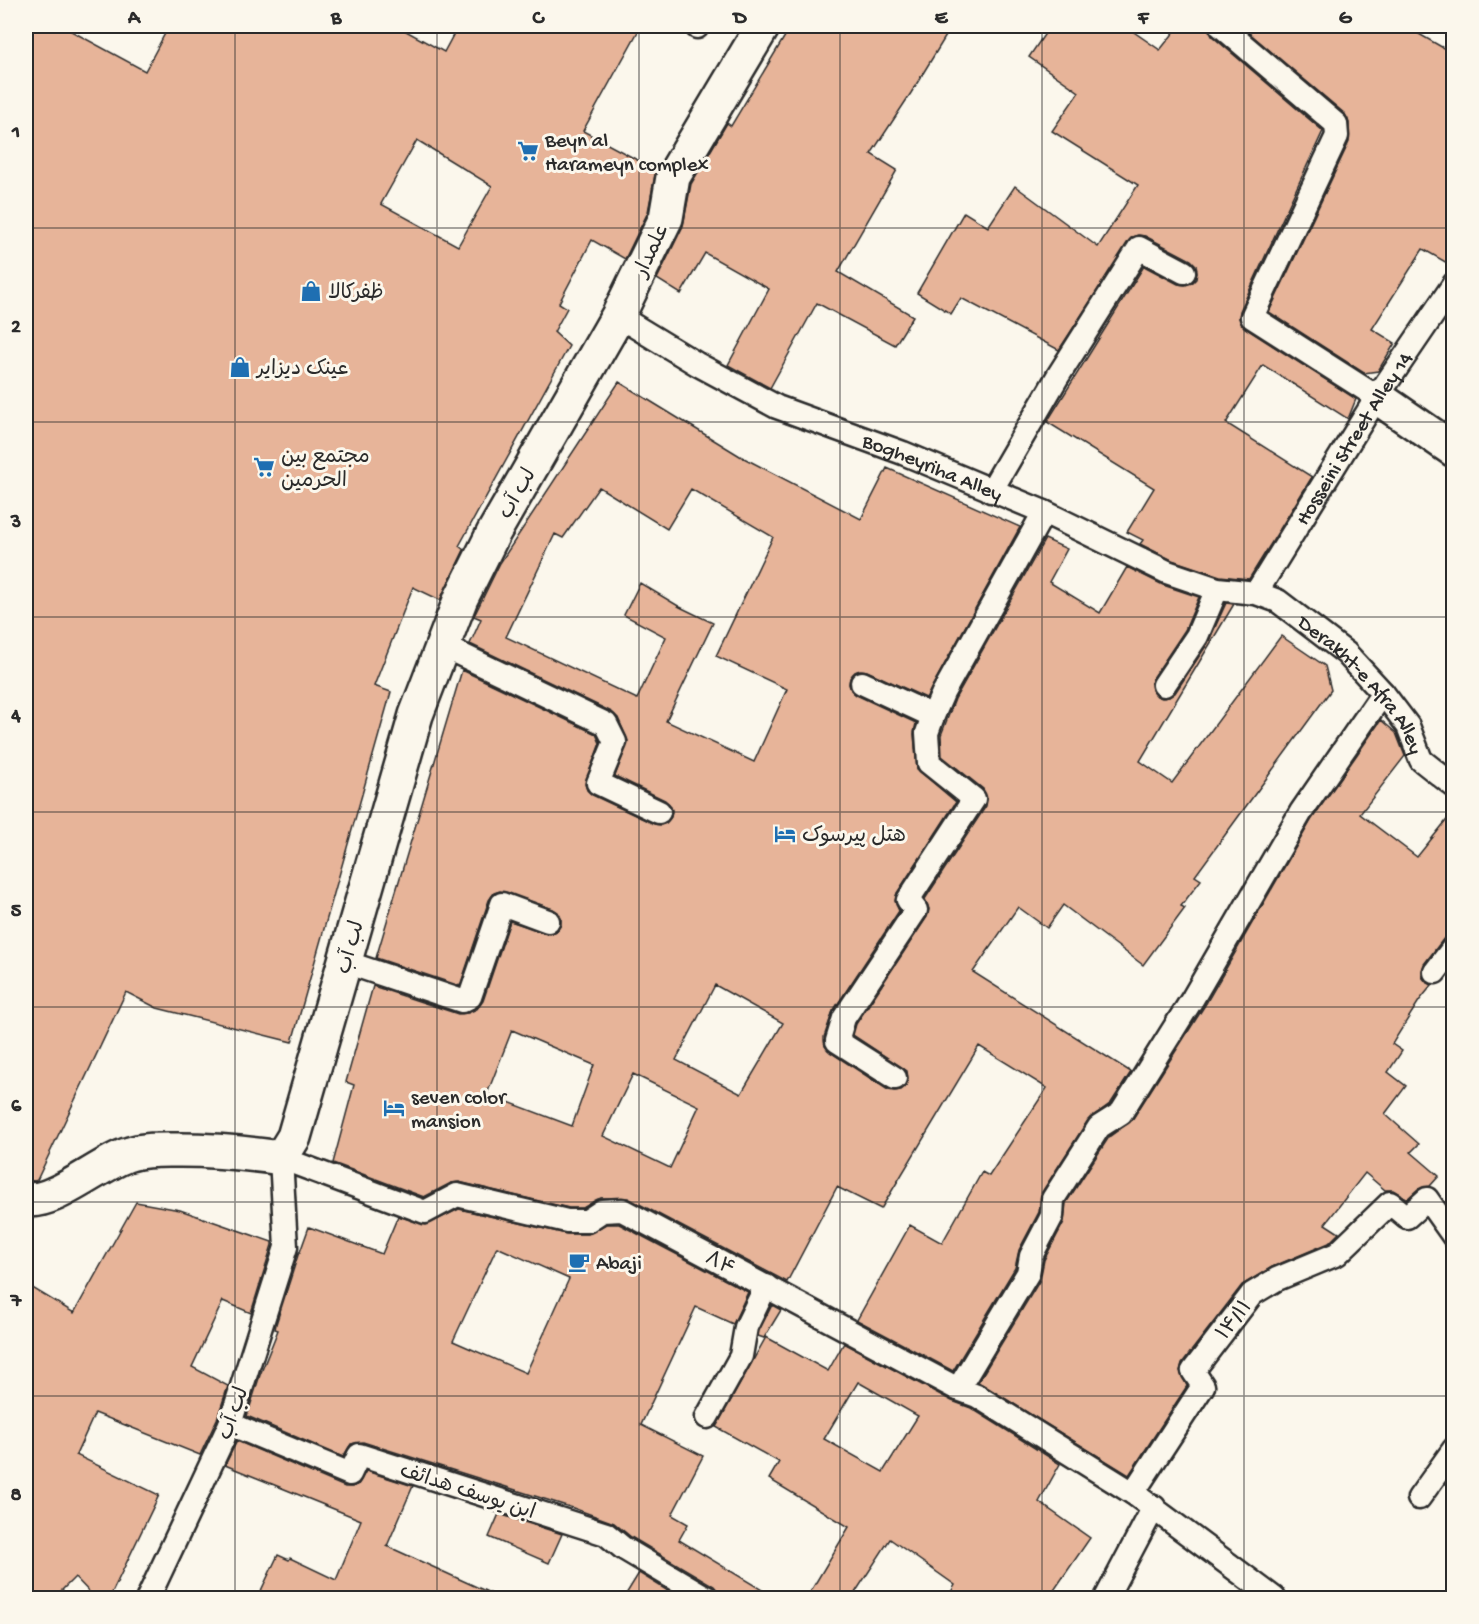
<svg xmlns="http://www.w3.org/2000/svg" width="1479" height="1624" viewBox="0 0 1479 1624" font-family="'Gochi Hand','Playpen Sans Arabic',sans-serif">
<rect width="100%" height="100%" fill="#fbf7ec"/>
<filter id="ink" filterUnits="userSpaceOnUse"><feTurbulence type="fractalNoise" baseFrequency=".0167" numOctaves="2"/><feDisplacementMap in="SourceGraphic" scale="12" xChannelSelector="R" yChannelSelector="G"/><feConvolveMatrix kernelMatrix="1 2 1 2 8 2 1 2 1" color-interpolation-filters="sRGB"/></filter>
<g filter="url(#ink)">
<g fill="#e7b499" stroke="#2b2b2b" stroke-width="1.5" fill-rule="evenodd">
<path d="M26,26H62L145,71L169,26H397L444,52L458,26H641L583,131L656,170L648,212L625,259L592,240L559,303L567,308L554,332L569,346L459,546L464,550L440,600L413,587L374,686L391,692L292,1042L157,1008L126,992L37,1180L35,1181L26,1180ZM417,140L492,186L458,246L381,204Z"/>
<polygon points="791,26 952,26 911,93 871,154 897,170 838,272 913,316 895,345 817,303 770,388 728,365 769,289 705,253 681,294 657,279 683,226 691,184 727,123 731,126"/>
<polygon points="1050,26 1125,26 1160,50 1179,26 1208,26 1212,36 1323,131 1240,311 1239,318 1245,328 1356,399 1348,419 1263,365 1226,423 1312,477 1249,579 1220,576 1172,560 1140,544 1143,540 1127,532 1154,488 1047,422 1144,266 1178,284 1185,285 1192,283 1196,279 1197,272 1196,265 1191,260 1145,236 1138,235 1132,237 1059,350 961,298 951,314 917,293 964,212 988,227 1015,186 1098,247 1138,185 1052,131 1079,92 1029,57"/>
<polygon points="1241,26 1405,26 1454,54 1454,267 1423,249 1372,329 1395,343 1378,371 1364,373 1269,312 1349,142 1349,123 1345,114"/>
<path d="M619,382L740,456L861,519L887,468L1020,527L926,698L867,671L860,670L855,672L850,678L849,684L851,690L856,695L916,723L914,734L917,769L956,802L897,893L895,901L899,911L833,1011L824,1037L825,1046L830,1052L888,1090L894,1091L901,1090L906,1086L908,1079L907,1071L853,1035L856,1024L927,917L929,909L925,899L986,806L987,800L983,789L942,756L941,735L955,699L1045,539L1067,549L1049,582L1100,613L1127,567L1163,585L1199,597L1185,630L1153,678L1151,683L1152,690L1157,696L1162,698L1169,697L1175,693L1208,643L1226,603L1234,604L1140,761L1172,783L1281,636L1325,666L1331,690L1195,876L1201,880L1181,906L1185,908L1143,965L1063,905L1047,928L1018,907L973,972L1131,1072L1111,1103L1088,1120L1042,1192L1039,1212L1019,1250L1015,1268L953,1371L857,1320L910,1225L942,1243L982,1172L989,1176L1047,1088L979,1046L881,1209L837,1187L787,1282L628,1198H601L583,1208H569L459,1182L451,1183L424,1197L333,1163L354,1085L346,1082L373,986L458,1014L468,1013L477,1009L483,1001L510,921L550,934L557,931L561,925V918L558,912L553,909L500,891L494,893L489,900L460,986L376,958L462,670L596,734L600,743L585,784L587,790L592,795L654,824L661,825L666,823L671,817L672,810L670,805L665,800L615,776L628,741L618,718L612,712L470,644L481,619L474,616L500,563ZM599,487L667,529L691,489L773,537L716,656L787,689L754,762L666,721L713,623L680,607L640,583L624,615L666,637L637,699L506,637L555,534L563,538ZM715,985L783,1023L741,1094L676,1060ZM512,1030L594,1065L572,1126L487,1094ZM633,1074L699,1106L670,1168L603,1136Z"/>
<polygon points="1381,720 1396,733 1405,756 1360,814 1417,857 1454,811 1454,934 1444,938 1424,964 1422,970 1422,977 1426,982 1432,985 1419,1001 1392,1044 1402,1051 1388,1072 1406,1086 1385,1114 1419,1144 1411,1152 1439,1176 1430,1186 1418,1189 1407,1199 1393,1190 1385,1190 1365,1173 1325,1224 1339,1233 1329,1243 1272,1267 1242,1285 1182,1363 1180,1371 1187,1386 1129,1475 978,1382 1040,1280 1044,1260 1064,1222 1066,1203 1109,1137 1132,1120 1205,1005 1312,819"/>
<polygon points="136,1202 180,1210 272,1242 272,1245 251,1313 223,1301 192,1367 228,1386 217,1419 200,1455 95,1413 76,1455 159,1495 109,1599 96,1599 75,1577 53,1599 26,1599 26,1284 74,1313"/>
<path d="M459,1209L567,1234H588L606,1224H619L748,1292L733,1324L696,1307L641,1425L703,1456L672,1515L688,1524L679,1540L777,1599H720L719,1592L714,1586L631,1537L614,1523L573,1508L363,1442L351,1444L343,1457L247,1416L260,1375L278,1330L275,1329L276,1324L299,1252H300L309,1227L382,1254L398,1216L426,1225ZM497,1247L569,1279L526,1373L453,1341Z"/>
<polygon points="772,1305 781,1310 764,1338 758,1336 759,1331"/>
<path d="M766,1337L828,1371L844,1343L952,1401L971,1408L1060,1464L1039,1502L1090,1538L1048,1599H947L955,1585L890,1539L851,1599H806L849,1527L769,1479L779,1462L716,1427ZM858,1382L918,1416L883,1472L824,1439Z"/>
<polygon points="237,1441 345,1487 352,1487 358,1485 366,1471 413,1486 387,1546 503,1599 257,1599 278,1555 289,1560 290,1558 336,1580 361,1520 225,1465"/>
<polygon points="499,1514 562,1534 549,1563 489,1537"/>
<polygon points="639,1573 681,1599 623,1599"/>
</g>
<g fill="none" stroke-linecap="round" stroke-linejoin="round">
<defs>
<g id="service">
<polyline points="1221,26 1336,124 1337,136 1252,317 1377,397"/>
<polyline points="697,27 697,26"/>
<path id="s1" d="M618,316L697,364L777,407L903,453L1044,512L1167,572L1217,589L1256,593L1278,601L1346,653L1383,693L1408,726L1421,760L1454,786"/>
<polyline points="991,491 1058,376 1139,248 1184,272"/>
<path id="s2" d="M1256,593L1377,397L1454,284"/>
<polyline points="441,645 606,724 615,742 598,783 659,812"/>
<polyline points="862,683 933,716"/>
<polyline points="1164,685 1197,636 1217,589"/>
<polyline points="345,962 462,1001 470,997 502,904 548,921"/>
<polyline points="1435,972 1454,947"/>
<polyline points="895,1078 837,1041 844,1018 916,910 908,900 974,799 929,763 927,733 933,716 943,693 1044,512"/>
<polyline points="958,1389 1028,1273 1031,1256 1052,1216 1053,1199 1099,1127 1121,1113 1193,998 1301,812 1383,693"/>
<polyline points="707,1417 741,1356 746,1327 766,1286"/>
<polyline points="230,1424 350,1474 359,1455 606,1534 623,1548 707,1598"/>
<polyline points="1133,1493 1203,1386 1193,1371 1252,1294 1277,1279 1337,1254 1390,1203 1407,1217 1427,1199 1454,1237"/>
<polyline points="1419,1498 1454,1449"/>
<polyline points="148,1598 230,1424 286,1247 281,1158 425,1212 457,1195 567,1221 587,1221 602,1211 622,1210 958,1389 977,1396 1133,1493 1274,1598"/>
<polyline points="1106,1598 1154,1507"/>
</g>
<g id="minor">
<polyline points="1377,397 1454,450"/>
<path d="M26,1199C52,1206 101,1162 130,1154C146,1149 164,1150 180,1150C216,1150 246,1153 281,1158L294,1137L416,715L461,598L494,532L618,316L666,218L673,177L763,26"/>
</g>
</defs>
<use href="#service" stroke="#2b2b2b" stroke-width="27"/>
<use href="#minor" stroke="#2b2b2b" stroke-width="38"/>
<use href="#service" stroke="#fbf7ec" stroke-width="22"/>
<use href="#minor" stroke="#fbf7ec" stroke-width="33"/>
</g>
</g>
<path fill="none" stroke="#2b2b2b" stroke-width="1.5" stroke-opacity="0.55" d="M235,26V1598M437,26V1598M639,26V1598M840,26V1598M1042,26V1598M1244,26V1598M26,228H1454M26,422H1454M26,617H1454M26,812H1454M26,1007H1454M26,1202H1454M26,1396H1454"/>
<defs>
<symbol id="supermarket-bare" viewBox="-9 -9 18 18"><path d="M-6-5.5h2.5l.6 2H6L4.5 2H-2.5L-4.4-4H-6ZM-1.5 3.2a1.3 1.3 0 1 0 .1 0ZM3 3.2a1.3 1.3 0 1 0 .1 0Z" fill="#1f6fb2" stroke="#fbf7ec" stroke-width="2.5" paint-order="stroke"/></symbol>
<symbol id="shop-bare" viewBox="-9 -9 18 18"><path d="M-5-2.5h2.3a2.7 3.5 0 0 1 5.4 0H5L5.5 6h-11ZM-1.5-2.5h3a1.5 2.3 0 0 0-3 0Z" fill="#1f6fb2" stroke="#fbf7ec" stroke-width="2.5" paint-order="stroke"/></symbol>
<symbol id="hotel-bare" viewBox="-9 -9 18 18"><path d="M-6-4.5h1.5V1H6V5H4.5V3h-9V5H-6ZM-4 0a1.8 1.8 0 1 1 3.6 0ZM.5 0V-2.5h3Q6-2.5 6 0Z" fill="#1f6fb2" stroke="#fbf7ec" stroke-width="2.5" paint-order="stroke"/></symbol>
<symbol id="cafe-bare" viewBox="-9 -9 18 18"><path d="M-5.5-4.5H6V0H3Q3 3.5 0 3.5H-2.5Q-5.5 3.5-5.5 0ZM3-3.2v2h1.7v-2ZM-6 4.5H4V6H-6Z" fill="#1f6fb2" stroke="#fbf7ec" stroke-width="2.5" paint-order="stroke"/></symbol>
</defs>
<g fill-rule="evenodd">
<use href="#supermarket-bare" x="513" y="136" width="30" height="30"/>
<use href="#shop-bare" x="296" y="276" width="30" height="30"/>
<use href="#shop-bare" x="225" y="352" width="30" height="30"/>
<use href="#supermarket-bare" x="249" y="452" width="30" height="30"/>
<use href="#hotel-bare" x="770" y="819" width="30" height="30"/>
<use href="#hotel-bare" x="379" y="1093" width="30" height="30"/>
<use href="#cafe-bare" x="564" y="1247" width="30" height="30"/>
</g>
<g text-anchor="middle" stroke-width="6" stroke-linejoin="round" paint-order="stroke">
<g font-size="21" fill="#2b2b2b" stroke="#fbf7ec" text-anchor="start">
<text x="545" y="146">Beyn al<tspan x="545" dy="24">Harameyn complex</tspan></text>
<text x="328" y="298">ظفرکالا</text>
<text x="257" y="374">عینک دیزایر</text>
<text x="281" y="462">مجتمع بین<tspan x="281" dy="24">الحرمین</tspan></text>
<text x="802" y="841">هتل پیرسوک</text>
<text x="411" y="1103">seven color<tspan x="411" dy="24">mansion</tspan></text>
<text x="596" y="1269">Abaji</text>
</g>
<g font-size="21" fill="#2b2b2b" stroke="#fbf7ec">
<text transform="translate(650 250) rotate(-65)" y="7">علمدار</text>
<text dy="7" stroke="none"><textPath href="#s2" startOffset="183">Hosseini Street Alley 14</textPath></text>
<text dy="7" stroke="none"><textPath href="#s1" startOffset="350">Bogheyriha Alley</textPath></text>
<text transform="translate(516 493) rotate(-60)" y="7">لب آب</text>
<text dy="7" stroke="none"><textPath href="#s1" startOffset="842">Derakht-e Afra Alley</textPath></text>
<text transform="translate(349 947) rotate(-74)" y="7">لب آب</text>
<text transform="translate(721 1262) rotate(28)" y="7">۸۴</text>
<text transform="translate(1233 1319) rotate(-52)" y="7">۱۴/۱۱</text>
<text transform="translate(232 1413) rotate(-70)" y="7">لب آب</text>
<text transform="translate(468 1490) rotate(18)" y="7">ابن یوسف هدائف</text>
</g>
</g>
<rect width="1479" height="1624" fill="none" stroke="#fbf7ec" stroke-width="66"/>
<rect x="33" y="33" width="1413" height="1558" fill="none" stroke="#2b2b2b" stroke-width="2"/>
<g font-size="20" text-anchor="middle" font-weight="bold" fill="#2b2b2b">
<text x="134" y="23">A</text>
<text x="336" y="23">B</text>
<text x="538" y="23">C</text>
<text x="740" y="23">D</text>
<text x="941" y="23">E</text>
<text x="1143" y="23">F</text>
<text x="1345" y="23">G</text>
<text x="16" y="137">1</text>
<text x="16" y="332">2</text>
<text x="16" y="527">3</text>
<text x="16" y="721">4</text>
<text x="16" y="916">5</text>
<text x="16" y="1111">6</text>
<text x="16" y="1306">7</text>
<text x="16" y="1500">8</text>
</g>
</svg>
